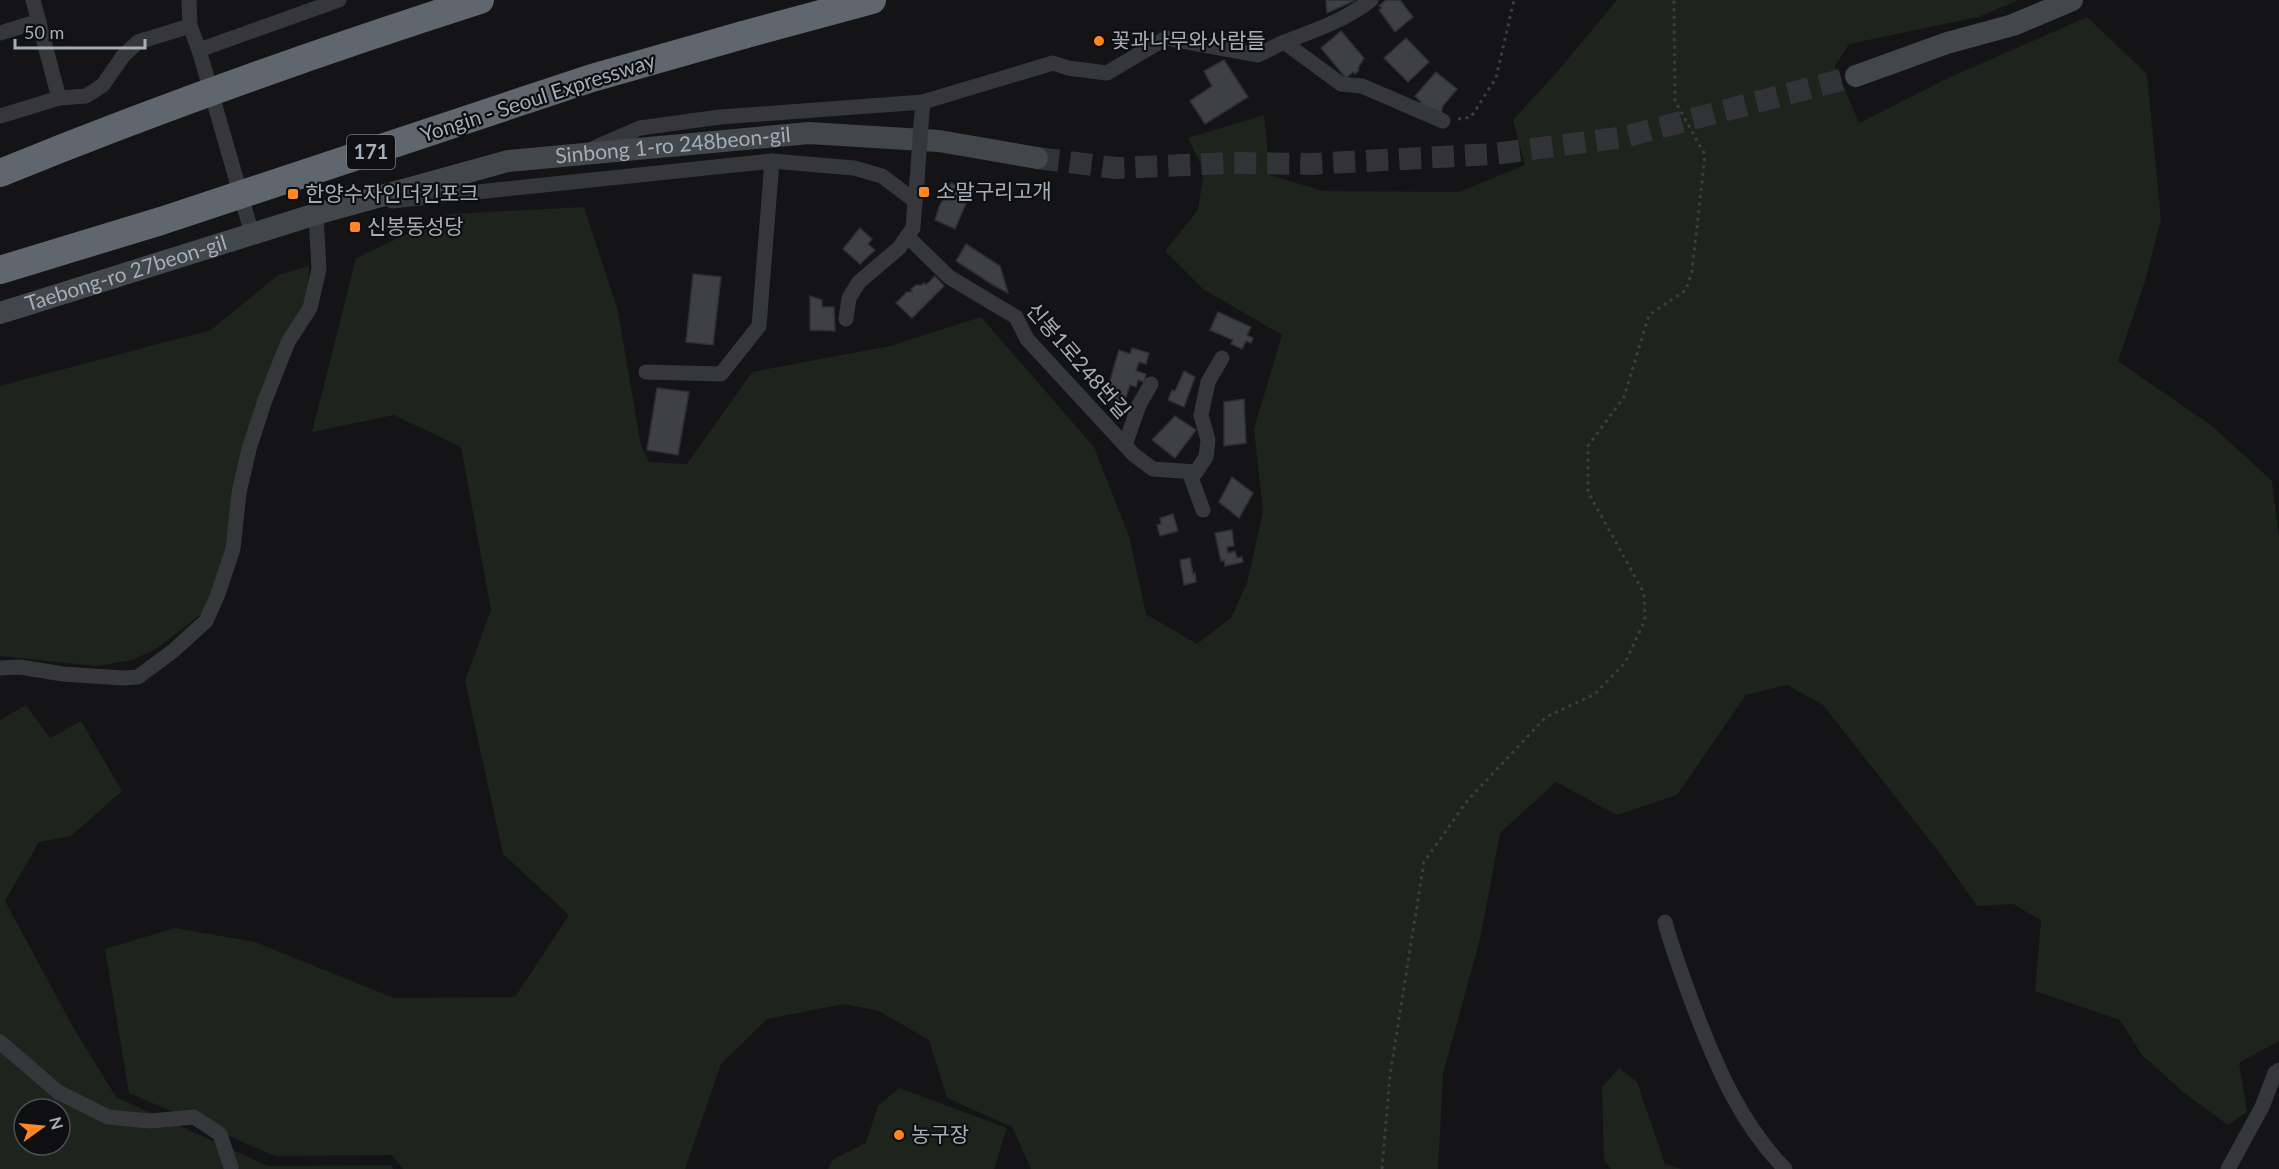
<svg xmlns="http://www.w3.org/2000/svg" width="2279" height="1169" viewBox="0 0 2279 1169" font-family="Lato,'Noto Sans KR',sans-serif">
<rect width="100%" height="100%" fill="#141416"/>
<g fill="#1c241c" fill-rule="evenodd">
<polygon points="1617,0 2019,0 1978,17 1849,44 1835,66 1859,123 1946,79 2087,17 2147,74 2161,220 2145,281 2118,361 2212,426 2272,481 2279,538 2279,1041 2239,1063 2247,1112 2228,1125 2183,1092 2142,1055 2120,1020 2035,991 2041,920 2013,904 1977,906 1939,852 1823,705 1787,685 1746,695 1677,795 1617,815 1556,782 1500,833 1480,939 1443,1074 1438,1169 1031,1169 1012,1127 947,1098 929,1040 879,1011 844,1004 767,1019 721,1064 685,1169 403,1169 392,1155 275,1156 129,1093 105,949 175,928 255,942 394,998 515,997 569,915 503,854 465,681 491,610 461,447 394,415 312,432 356,258 450,214 584,207 618,311 641,446 649,462 687,464 752,372 890,346 981,317 1094,447 1129,536 1146,614 1197,644 1231,618 1247,583 1263,512 1254,429 1282,335 1203,289 1165,251 1198,210 1204,171 1188,138 1264,115 1270,175 1323,191 1459,192 1525,165 1513,120 1557,72"/>
<polygon points="309,266 307,308 283,348 223,573 205,611 156,649 132,660 96,666 0,656 0,386 211,330 278,275"/>
<path d="M26,705L50,738L81,721L122,791L71,836L39,842L5,901L73,1027L116,1097L268,1166L391,1165L393,1169H0V720ZM24,1109H60V1145H24Z"/>
<polygon points="1619,1068 1637,1082 1665,1164 1682,1169 1611,1169 1604,1160 1602,1087"/>
<polygon points="899,1088 1007,1128 994,1169 828,1169 832,1160 866,1143 878,1106"/>
</g>
<g fill="#3e4044" stroke="#2e2f32" stroke-width="1.5">
<polygon points="1326,0 1353,0 1354,1 1327,13"/>
<polygon points="1386,0 1400,0 1413,17 1395,32 1379,10 1382,8 1379,6"/>
<polygon points="1341,31 1364,58 1358,68 1359,70 1355,74 1353,72 1346,78 1321,48"/>
<polygon points="1406,38 1429,62 1408,82 1384,58"/>
<polygon points="1224,60 1248,97 1205,124 1190,101 1212,86 1204,71"/>
<polygon points="1436,72 1457,89 1442,107 1442,113 1420,105 1421,102 1415,96"/>
<polygon points="951,183 971,192 955,229 935,220 939,207"/>
<polygon points="860,228 872,239 868,244 875,250 860,264 843,249"/>
<polygon points="966,244 1000,266 1008,293 993,285 956,261"/>
<polygon points="693,274 721,277 713,345 686,342"/>
<polygon points="935,276 944,286 912,318 896,303 907,292 912,292 911,289 916,285 922,285 924,283 926,285"/>
<polygon points="810,296 822,300 822,307 834,307 835,331 810,330"/>
<polygon points="1218,312 1251,327 1247,335 1253,338 1251,343 1246,341 1242,349 1231,344 1233,340 1210,330"/>
<polygon points="1132,348 1149,353 1146,364 1139,362 1136,371 1146,374 1144,382 1138,380 1136,387 1130,385 1123,406 1108,401 1109,398 1105,397 1119,350 1130,354"/>
<polygon points="1184,371 1195,377 1184,407 1168,400 1172,390 1175,391"/>
<polygon points="657,388 689,392 678,455 647,450"/>
<polygon points="1244,399 1246,443 1224,446 1224,402"/>
<polygon points="1175,416 1196,430 1175,458 1152,440"/>
<polygon points="1232,477 1253,493 1239,518 1219,502"/>
<polygon points="1173,514 1178,531 1160,536 1157,525 1161,524 1160,518"/>
<polygon points="1232,530 1234,546 1227,547 1228,553 1235,551 1237,558 1242,557 1243,562 1225,566 1224,560 1221,561 1215,533"/>
<polygon points="1190,558 1193,574 1195,573 1196,582 1184,585 1180,560"/>
</g>
<g fill="none" stroke-linecap="round" stroke-linejoin="round">
<polyline stroke="#313336" stroke-width="22" stroke-dasharray="22 11" stroke-linecap="butt" points="1037,158 1116,168 1230,163 1311,164 1494,154 1624,137 1856,76"/>
<g stroke="#3a3e43" stroke-width="3" stroke-dasharray="3 4.5" stroke-linecap="butt">
<polyline points="1458,119 1471,117 1496,78 1514,0"/>
<polyline points="1382,1169 1390,1075 1424,862 1467,801 1546,717 1595,694 1625,663 1645,620 1644,593 1588,492 1588,446 1624,397 1649,315 1686,290 1692,271 1705,155 1675,101 1674,0"/>
</g>
<g stroke="#35373b" stroke-width="15">
<polyline points="33,0 59,98"/>
<polyline points="189,0 190,26 199,50 252,234"/>
<polyline points="0,33 39,21"/>
<path d="M1284,42C1314,31 1345,20 1371,0"/>
<polyline points="199,50 339,0"/>
<polyline points="923,102 1053,63 1068,68 1107,73 1166,38 1258,55 1284,42 1341,84 1362,86 1443,121"/>
<polyline points="0,116 59,98 86,96 103,85 123,56 138,42 190,26"/>
<polyline points="594,148 640,128 720,117 923,102 921,124"/>
<polyline points="392,201 772,161 854,168 882,176 915,201 917,181"/>
<polyline points="907,236 949,277 1016,317 1027,339 1134,455 1153,469 1196,472 1206,457 1208,440 1201,415 1208,382 1222,358"/>
<polyline points="846,319 849,298 859,282 899,248 913,228 915,201"/>
<polyline points="646,372 721,374 759,326 772,161"/>
<polyline points="1125,445 1139,405 1151,384"/>
<polyline points="1189,472 1203,510"/>
<polyline points="0,668 20,667 63,674 123,678 138,677 173,651 206,621 218,594 233,549 239,493 249,449 265,400 288,342 310,308 319,269 316,214"/>
<path d="M1665,922C1673,952 1684,981 1695,1010C1717,1068 1741,1124 1785,1169"/>
<polyline points="0,1042 58,1092 108,1117 150,1121 194,1117 220,1134 231,1167"/>
<polyline points="2228,1169 2262,1107 2275,1073 2279,1070"/>
</g>
<g stroke="#42474c" stroke-width="22">
<polyline points="1856,76 1947,43 2013,25 2072,0"/>
<path id="s1" d="M0,313L316,214L508,161L809,133L939,141L1037,158"/>
</g>
<polyline stroke="#60666d" stroke-width="28" points="743,35 872,0"/>
<polyline stroke="#35373b" stroke-width="15" points="917,181 921,124"/>
<g stroke="#60666d" stroke-width="28">
<path d="M0,173C157,109 318,52 480,0"/>
<polyline points="0,270 161,221 592,78 743,35"/>
</g>
</g>
<g fill="#ff8623" stroke="#0f0f11" stroke-width="2">
<circle cx="1099" cy="41" r="6"/>
<rect x="918" y="186" width="12" height="12" rx="3"/>
<rect x="287" y="188" width="12" height="12" rx="3"/>
<rect x="349" y="221" width="12" height="12" rx="3"/>
<circle cx="899" cy="1135" r="6"/>
</g>
<g text-anchor="middle" stroke-width="4.5" stroke-linejoin="round" paint-order="stroke">
<rect fill="#0f0f11" stroke="#777e86" stroke-width="1.5" x="347" y="135" width="48" height="34" rx="4.5"/>
<g font-size="20" font-weight="bold" fill="#a4aeb8">
<text x="371" y="159">171</text>
</g>
<g font-size="21" fill="#a4aeb8" stroke="#0f0f11" text-anchor="start">
<text x="1111" y="48">꽃과나무와사람들</text>
<text x="936" y="199">소말구리고개</text>
<text x="305" y="201">한양수자인더킨포크</text>
<text x="367" y="234">신봉동성당</text>
<text x="911" y="1142">농구장</text>
</g>
<g font-size="21" fill="#a4aeb8" stroke="#0f0f11">
<text transform="translate(538 98) rotate(-18)" y="7">Yongin - Seoul Expressway</text>
<text dy="7" stroke="none"><textPath href="#s1" startOffset="696">Sinbong 1-ro 248beon-gil</textPath></text>
<text dy="7" stroke="none"><textPath href="#s1" startOffset="132">Taebong-ro 27beon-gil</textPath></text>
<text transform="translate(1078 361) rotate(49)" y="7">신봉1로248번길</text>
</g>
</g>
<g transform="translate(42 1127) rotate(75)"><circle r="28" fill="#0f0f11" stroke="#4b4f54" stroke-width="1.5"/>
<path d="M0-4.5L10 22L0 15L-10 22Z" fill="#ff8623"/>
<text y="-9" font-size="16" font-weight="bold" text-anchor="middle" fill="#a4aeb8">N</text>
</g>
<path d="M15 39v9h130v-9" fill="none" stroke="#a4aeb8" stroke-width="3"/>
<text x="24" y="39" font-size="18" fill="#a4aeb8" stroke="#0f0f11" stroke-width="4.5" paint-order="stroke">50 m</text>
</svg>
